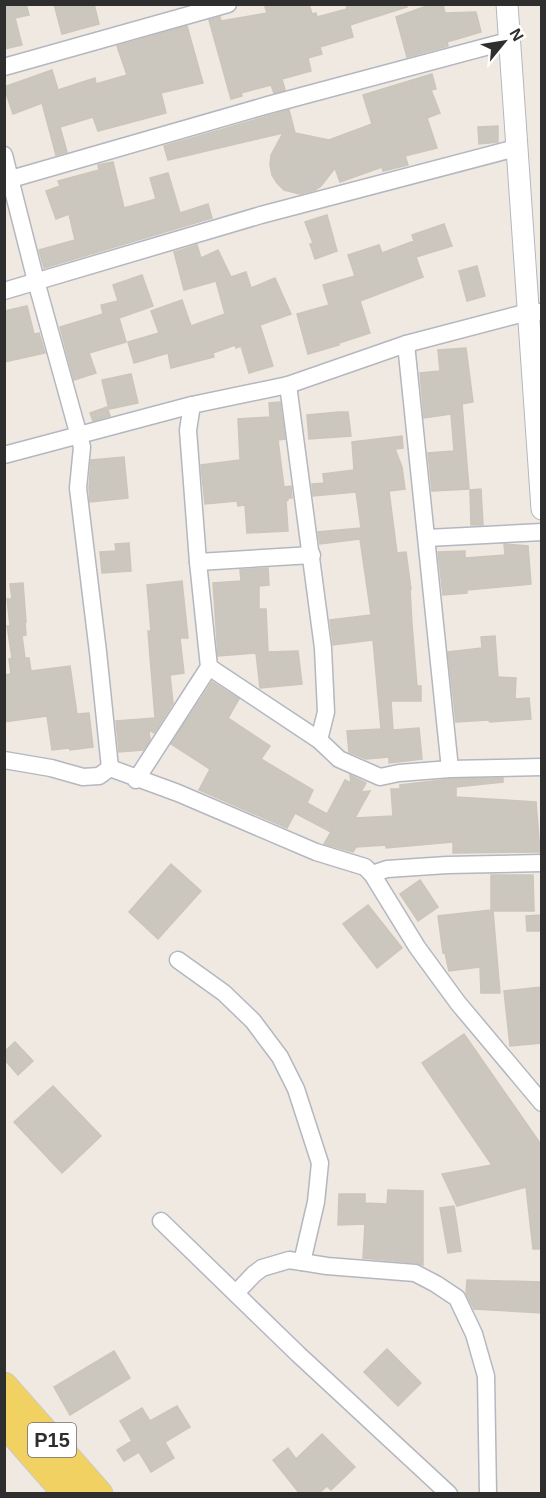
<svg xmlns="http://www.w3.org/2000/svg" width="546" height="1498" viewBox="0 0 546 1498" font-family="Arial,sans-serif">
<rect width="100%" height="100%" fill="#efe9e1"/>
<g fill="#cbc7bf" stroke="#cbc5ba" stroke-width="1.5">
<polygon points="4,4 26,4 29,15 15,18 22,45 4,49"/>
<polygon points="54,4 94,4 99,24 62,34"/>
<polygon points="273,4 309,4 312,14 316,13 317,17 347,9 346,4 407,4 407,7 350,25 353,37 320,47 322,54 308,58 311,71 282,79 285,90 274,93 271,85 241,93 242,96 231,99 209,20 220,17 221,21 267,13 265,7"/>
<polygon points="432,4 443,4 445,13 476,12 481,32 447,42 448,46 407,57 396,17"/>
<polygon points="187,26 203,83 161,93 166,113 98,131 93,117 60,127 67,152 56,155 42,103 13,114 4,87 52,70 58,90 95,78 96,84 127,75 117,46"/>
<polygon points="432,74 436,89 431,90 440,113 427,118 437,148 405,156 408,165 383,171 382,167 340,182 335,168 321,186 315,190 300,194 284,190 277,183 272,175 270,165 271,155 283,133 168,160 164,146 289,110 295,133 329,140 372,124 363,95"/>
<polygon points="498,126 498,142 479,144 478,127"/>
<polygon points="113,162 124,208 156,199 150,178 168,173 180,213 208,204 212,218 44,268 39,250 75,240 69,214 56,219 46,191 60,186 58,181 99,170 98,165"/>
<polygon points="327,215 337,251 315,259 310,244 313,243 305,222"/>
<polygon points="444,224 452,246 416,257 423,277 360,301 370,333 339,343 339,345 308,354 297,314 329,305 323,285 355,276 348,255 379,245 382,253 414,241 412,235"/>
<polygon points="197,245 201,258 218,250 231,277 246,272 251,288 275,278 291,314 260,325 273,366 249,373 241,346 236,348 235,345 213,353 214,357 171,368 168,353 134,363 128,342 159,333 151,311 182,300 191,326 225,314 216,281 184,290 174,252"/>
<polygon points="477,266 485,296 467,301 459,271"/>
<polygon points="142,275 153,306 119,318 126,342 89,353 96,373 74,380 60,327 103,314 101,305 118,301 113,285"/>
<polygon points="27,306 34,334 39,333 45,353 4,362 4,311"/>
<polygon points="466,348 473,402 462,404 469,489 432,491 428,453 454,451 451,414 424,418 420,373 440,371 438,350"/>
<polygon points="131,374 138,403 109,409 102,380"/>
<polygon points="280,402 285,439 278,440 284,487 291,486 292,498 288,498 288,500 286,501 288,531 247,533 245,505 238,506 237,501 205,504 201,465 240,460 238,419 270,417 269,403"/>
<polygon points="107,407 110,416 93,421 90,413"/>
<polygon points="339,412 348,412 351,436 309,439 307,415"/>
<polygon points="402,436 403,448 395,449 402,467 405,489 389,491 397,553 406,552 411,589 410,589 412,624 417,686 421,686 421,701 391,701 393,730 419,728 422,759 389,763 389,757 366,759 349,752 347,731 381,729 373,640 333,645 333,643 330,620 371,615 360,539 320,544 318,532 361,528 356,492 313,496 312,484 324,483 323,474 354,470 352,442"/>
<polygon points="124,457 128,498 90,502 89,488 91,460"/>
<polygon points="481,489 483,525 471,525 470,490"/>
<polygon points="129,543 131,571 102,573 100,552 116,551 115,544"/>
<polygon points="504,544 528,546 531,584 467,590 467,593 443,595 438,552 465,551 465,558 505,555"/>
<polygon points="268,568 269,585 259,586 259,609 266,609 268,652 298,651 302,684 260,688 256,653 218,656 213,583 241,581 240,570"/>
<polygon points="182,581 188,638 180,638 184,673 170,675 173,703 154,733 149,730 150,740 143,750 119,752 116,721 155,718 148,631 151,631 147,585"/>
<polygon points="23,583 26,622 25,622 26,635 22,636 25,658 29,658 31,671 70,666 77,714 89,713 93,747 70,750 69,748 52,750 47,716 4,722 4,675 11,674 9,659 12,658 7,626 10,626 7,599 12,599 10,584"/>
<polygon points="495,636 498,677 516,678 515,699 529,698 531,719 490,722 488,720 456,722 448,652 482,648 481,637"/>
<polygon points="212,682 239,699 228,718 270,746 261,759 313,790 307,803 327,814 345,780 351,783 350,775 366,783 361,792 370,791 355,818 393,816 391,789 400,789 400,785 451,779 503,778 503,782 456,787 456,797 536,802 540,852 453,853 453,842 386,848 386,845 356,847 353,852 324,844 331,832 295,813 287,828 199,790 210,769 171,744"/>
<polygon points="171,864 201,891 158,939 129,912"/>
<polygon points="491,875 533,875 534,911 493,911 500,993 481,993 480,967 449,971 445,953 443,953 438,916 491,910"/>
<polygon points="420,880 438,907 418,921 400,894"/>
<polygon points="368,905 402,948 377,968 343,924"/>
<polygon points="542,915 542,931 527,931 526,916"/>
<polygon points="542,987 542,1043 510,1046 504,991"/>
<polygon points="464,1034 542,1146 542,1249 533,1249 526,1187 457,1206 442,1174 492,1165 422,1063"/>
<polygon points="15,1042 33,1061 18,1075 4,1059 4,1052"/>
<polygon points="53,1086 101,1136 62,1173 14,1122"/>
<polygon points="388,1190 423,1191 423,1265 416,1263 363,1258 365,1224 338,1225 339,1194 365,1194 365,1203 387,1204"/>
<polygon points="454,1206 461,1251 448,1253 440,1208"/>
<polygon points="467,1280 542,1282 542,1313 474,1309 466,1293"/>
<polygon points="387,1349 421,1383 398,1406 364,1372"/>
<polygon points="114,1351 130,1378 70,1415 54,1387"/>
<polygon points="177,1406 190,1427 165,1442 174,1458 151,1472 139,1452 124,1461 117,1450 132,1441 120,1421 142,1408 150,1421"/>
<polygon points="322,1434 355,1467 331,1490 327,1486 318,1494 300,1494 273,1460 288,1448 296,1459"/>
</g>
<g fill="none" stroke-linecap="round" stroke-linejoin="round">
<defs>
<g id="minor">
<polyline points="4,67 228,4"/>
<polyline points="4,155 36,281 82,447 78,488 98,652 110,768"/>
<polyline points="11,179 268,105 508,41"/>
<polyline points="4,291 261,215 516,148"/>
<polyline points="406,344 450,769"/>
<polyline points="288,385 323,648 326,712 319,740 339,759 380,777 399,773 450,769 542,767"/>
<polyline points="4,455 192,405 288,385 406,344 528,312 542,312"/>
<polyline points="427,538 542,532"/>
<polyline points="198,562 312,555"/>
<polyline points="209,667 319,740"/>
<polyline points="4,760 51,768 83,777 99,776 110,768 178,793 316,852 365,867 372,874 387,869 447,865 542,863"/>
<polyline points="136,780 209,667 198,562 188,430 192,405"/>
<polyline points="372,874 417,947 458,1003 542,1103"/>
<polyline points="178,960 224,993 253,1021 280,1057 296,1089 320,1163 316,1202 302,1262"/>
<polyline points="161,1221 298,1354 449,1494"/>
<polyline points="236,1293 254,1274 262,1268 289,1260 327,1266 415,1273 436,1284 457,1298 474,1334 486,1376 488,1494"/>
</g>
<polyline id="tertiary" points="507,4 542,509"/>
<g id="primary">
<polyline points="4,1386 99,1494"/>
<polyline points="4,1422 67,1494"/>
</g>
</defs>
<use href="#minor" stroke="#b4b7c1" stroke-width="19"/>
<use href="#tertiary" stroke="#b4b7c1" stroke-width="23"/>
<use href="#primary" stroke="#c9c9c9" stroke-width="29"/>
<use href="#minor" stroke="#fff" stroke-width="16"/>
<use href="#tertiary" stroke="#fff" stroke-width="21"/>
<use href="#primary" stroke="#f2d163" stroke-width="27"/>
</g>
<g text-anchor="middle" stroke-width="4.5" stroke-linejoin="round" paint-order="stroke">
<rect fill="#fff" stroke="#6d6d6d" stroke-width="1.5" x="28" y="1423" width="48" height="34" rx="4.5"/>
<g font-size="20" font-weight="bold" fill="#2e2e2e">
<text x="52" y="1447">P15</text>
</g>
</g>
<rect width="546" height="1498" fill="none" stroke="#2e2e2e" stroke-width="12"/>
<g transform="translate(504 42) rotate(60)" stroke="#ffffff" stroke-width="4.5" paint-order="stroke">
<path d="M0-4.5L10 22L0 15L-10 22Z" fill="#2e2e2e"/>
<text y="-9" font-size="16" font-weight="bold" text-anchor="middle" fill="#2e2e2e">N</text>
</g>
</svg>
